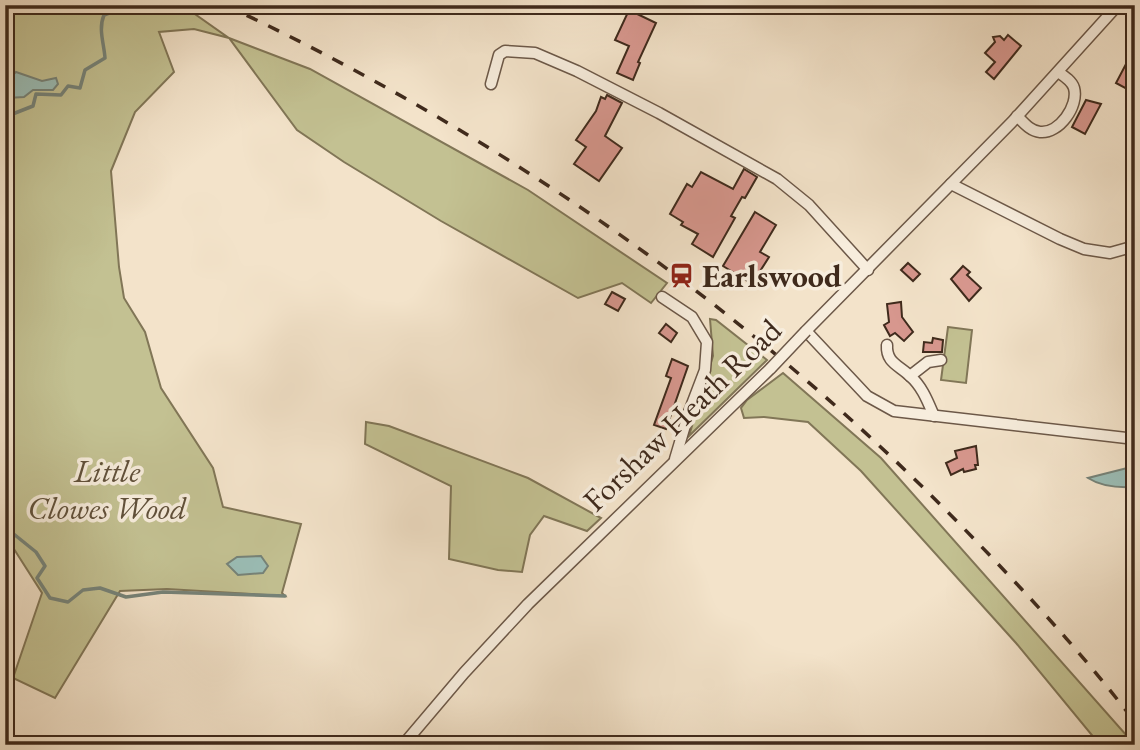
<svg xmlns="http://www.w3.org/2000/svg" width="1140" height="750" viewBox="0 0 1140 750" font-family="'EB Garamond',serif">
<rect width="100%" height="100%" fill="#f3e3ca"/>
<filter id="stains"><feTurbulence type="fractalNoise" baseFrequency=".00286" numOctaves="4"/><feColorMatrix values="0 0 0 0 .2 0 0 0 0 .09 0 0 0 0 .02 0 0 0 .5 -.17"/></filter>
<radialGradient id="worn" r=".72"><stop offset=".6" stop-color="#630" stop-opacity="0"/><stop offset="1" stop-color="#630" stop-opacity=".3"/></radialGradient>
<g fill="#c3c192" stroke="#817657" stroke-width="2">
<polygon points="5,5 182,5 229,38 310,69 528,190 667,283 651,303 622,283 578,298 441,221 344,162 297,130 229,38 194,29 159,32 174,72 135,112 111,171 119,267 124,298 145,332 161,388 213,468 223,507 301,524 282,593 285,596 167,589 120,591 55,698 13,678 42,593 5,535"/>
<polygon points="710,319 716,320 767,360 689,436 713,356"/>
<polygon points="948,327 972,330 966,383 941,380"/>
<polygon points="783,373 881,458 1135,745 1100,745 1016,643 861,471 808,422 764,417 744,418 741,408 747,400"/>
<polygon points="366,422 389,426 528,478 601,518 587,531 544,516 530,535 522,572 498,570 449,559 451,486 365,444"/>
</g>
<g fill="#9bbeb7" stroke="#768379" stroke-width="2">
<polygon points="16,72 42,81 56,78 58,84 53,90 33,90 24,97 7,98 5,93 6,81"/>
<path d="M1135,466V487C1118,488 1102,487 1088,478Z"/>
<polygon points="261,556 268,566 263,573 238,575 227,564 237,557"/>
</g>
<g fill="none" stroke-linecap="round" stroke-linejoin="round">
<g stroke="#768379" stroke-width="3.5">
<path d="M5,117L33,106L36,94L61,95L68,86L80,88L85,70L105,58C104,43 98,29 104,15L117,10"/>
<polyline points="5,118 12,125 5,136"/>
<polyline points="5,527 36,552 45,566 37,578 50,598 68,602 83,590 100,588 126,597 163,592 285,596"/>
</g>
</g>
<g fill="#d7978e" stroke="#3f2a1c" stroke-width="2">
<polygon points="629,10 656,23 638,62 640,63 633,80 617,73 629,46 615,40"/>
<polygon points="1008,35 1021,46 994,79 986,72 995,62 985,53 995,42 993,37 1000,36 1004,40"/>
<polygon points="1135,47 1135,75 1127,89 1116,83"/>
<polygon points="607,95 622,103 605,136 622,148 599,181 574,164 586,147 576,140 596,111 601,97 605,99"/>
<polygon points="1086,100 1101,104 1085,134 1072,127"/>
<polygon points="744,169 757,177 745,198 742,197 731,216 735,218 713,257 692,244 698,234 681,225 683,222 670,214 687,184 692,187 701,172 733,189"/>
<polygon points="755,212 776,225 760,252 769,257 752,284 723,266"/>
<polygon points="908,263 920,274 913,281 901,270"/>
<polygon points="963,266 970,272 967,275 981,288 969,301 951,279"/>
<polygon points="612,292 625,299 618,311 605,304"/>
<polygon points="901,302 902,317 913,332 904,341 895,333 890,336 884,325 889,322 887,304"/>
<polygon points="666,324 677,333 671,342 659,333"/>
<polygon points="933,338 943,340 942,352 923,352 924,342 932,343"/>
<polygon points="672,359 688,366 666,429 654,425 671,378 666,376"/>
<polygon points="976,446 978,465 975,465 976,469 964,472 963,469 951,475 946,463 957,458 955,451"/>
</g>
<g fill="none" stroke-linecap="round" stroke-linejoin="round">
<defs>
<g id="minor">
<polyline points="1118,5 1012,122 806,331 867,396 894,411 1135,439"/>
<polyline points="491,84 499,55 505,51 535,53 577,71 659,113 777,179 809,205 868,270"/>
<path d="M1017,116C1024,123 1030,131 1040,132C1059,134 1079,106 1074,88C1072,81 1064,76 1058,72"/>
<polyline points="951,184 1060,239 1084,249 1110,253 1135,246"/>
<polyline points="662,297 692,317 707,342 705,370 689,412 675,459"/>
<path d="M887,345C886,363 899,365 910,376C922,386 928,402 934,416"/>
<polyline points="910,376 928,362 941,360"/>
<polyline points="403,745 464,673 528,604 771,368"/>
</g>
</defs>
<use href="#minor" stroke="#6c5848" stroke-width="13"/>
<use href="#minor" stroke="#f7eddd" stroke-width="10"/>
<path stroke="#3f2a1c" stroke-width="3.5" stroke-dasharray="12 12" stroke-linecap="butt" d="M225,5C506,137 761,317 976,541C1032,599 1086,658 1135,722"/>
<defs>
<polyline id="minor-bridge" points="771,368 806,331"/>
</defs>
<use href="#minor-bridge" stroke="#6c5848" stroke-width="13" stroke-linecap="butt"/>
<use href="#minor-bridge" stroke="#f7eddd" stroke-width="10"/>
</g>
<defs>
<symbol id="station-bare" viewBox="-9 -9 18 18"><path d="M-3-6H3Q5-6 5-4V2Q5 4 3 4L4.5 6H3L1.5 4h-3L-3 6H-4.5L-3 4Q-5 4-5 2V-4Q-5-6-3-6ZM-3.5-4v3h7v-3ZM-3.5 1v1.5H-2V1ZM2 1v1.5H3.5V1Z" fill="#8f2418" stroke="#f7eddd" stroke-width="2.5" paint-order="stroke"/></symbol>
</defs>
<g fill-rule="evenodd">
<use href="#station-bare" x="664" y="258" width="35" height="35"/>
</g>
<g text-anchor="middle" stroke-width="7" stroke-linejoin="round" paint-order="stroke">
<g font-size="32" font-weight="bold" fill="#3f2a1c" stroke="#f7eddd" text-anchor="start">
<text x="702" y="287">Earlswood</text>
</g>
<g font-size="32" fill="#3f2a1c" stroke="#f7eddd">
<text transform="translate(682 415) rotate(-44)" y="11">Forshaw Heath Road</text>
</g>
<g font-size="32" font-style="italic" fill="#60503a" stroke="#f7eddd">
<text x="107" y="482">Little<tspan x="107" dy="37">Clowes Wood</tspan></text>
</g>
</g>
<rect width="1140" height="750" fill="none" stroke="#f3e3ca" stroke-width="28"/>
<rect x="7" y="7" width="1126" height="736" fill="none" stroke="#3f2a1c" stroke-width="3.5"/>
<rect x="14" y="14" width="1112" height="722" fill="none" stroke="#3f2a1c" stroke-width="2"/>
<rect width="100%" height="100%" filter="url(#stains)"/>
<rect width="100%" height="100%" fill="url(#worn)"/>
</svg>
